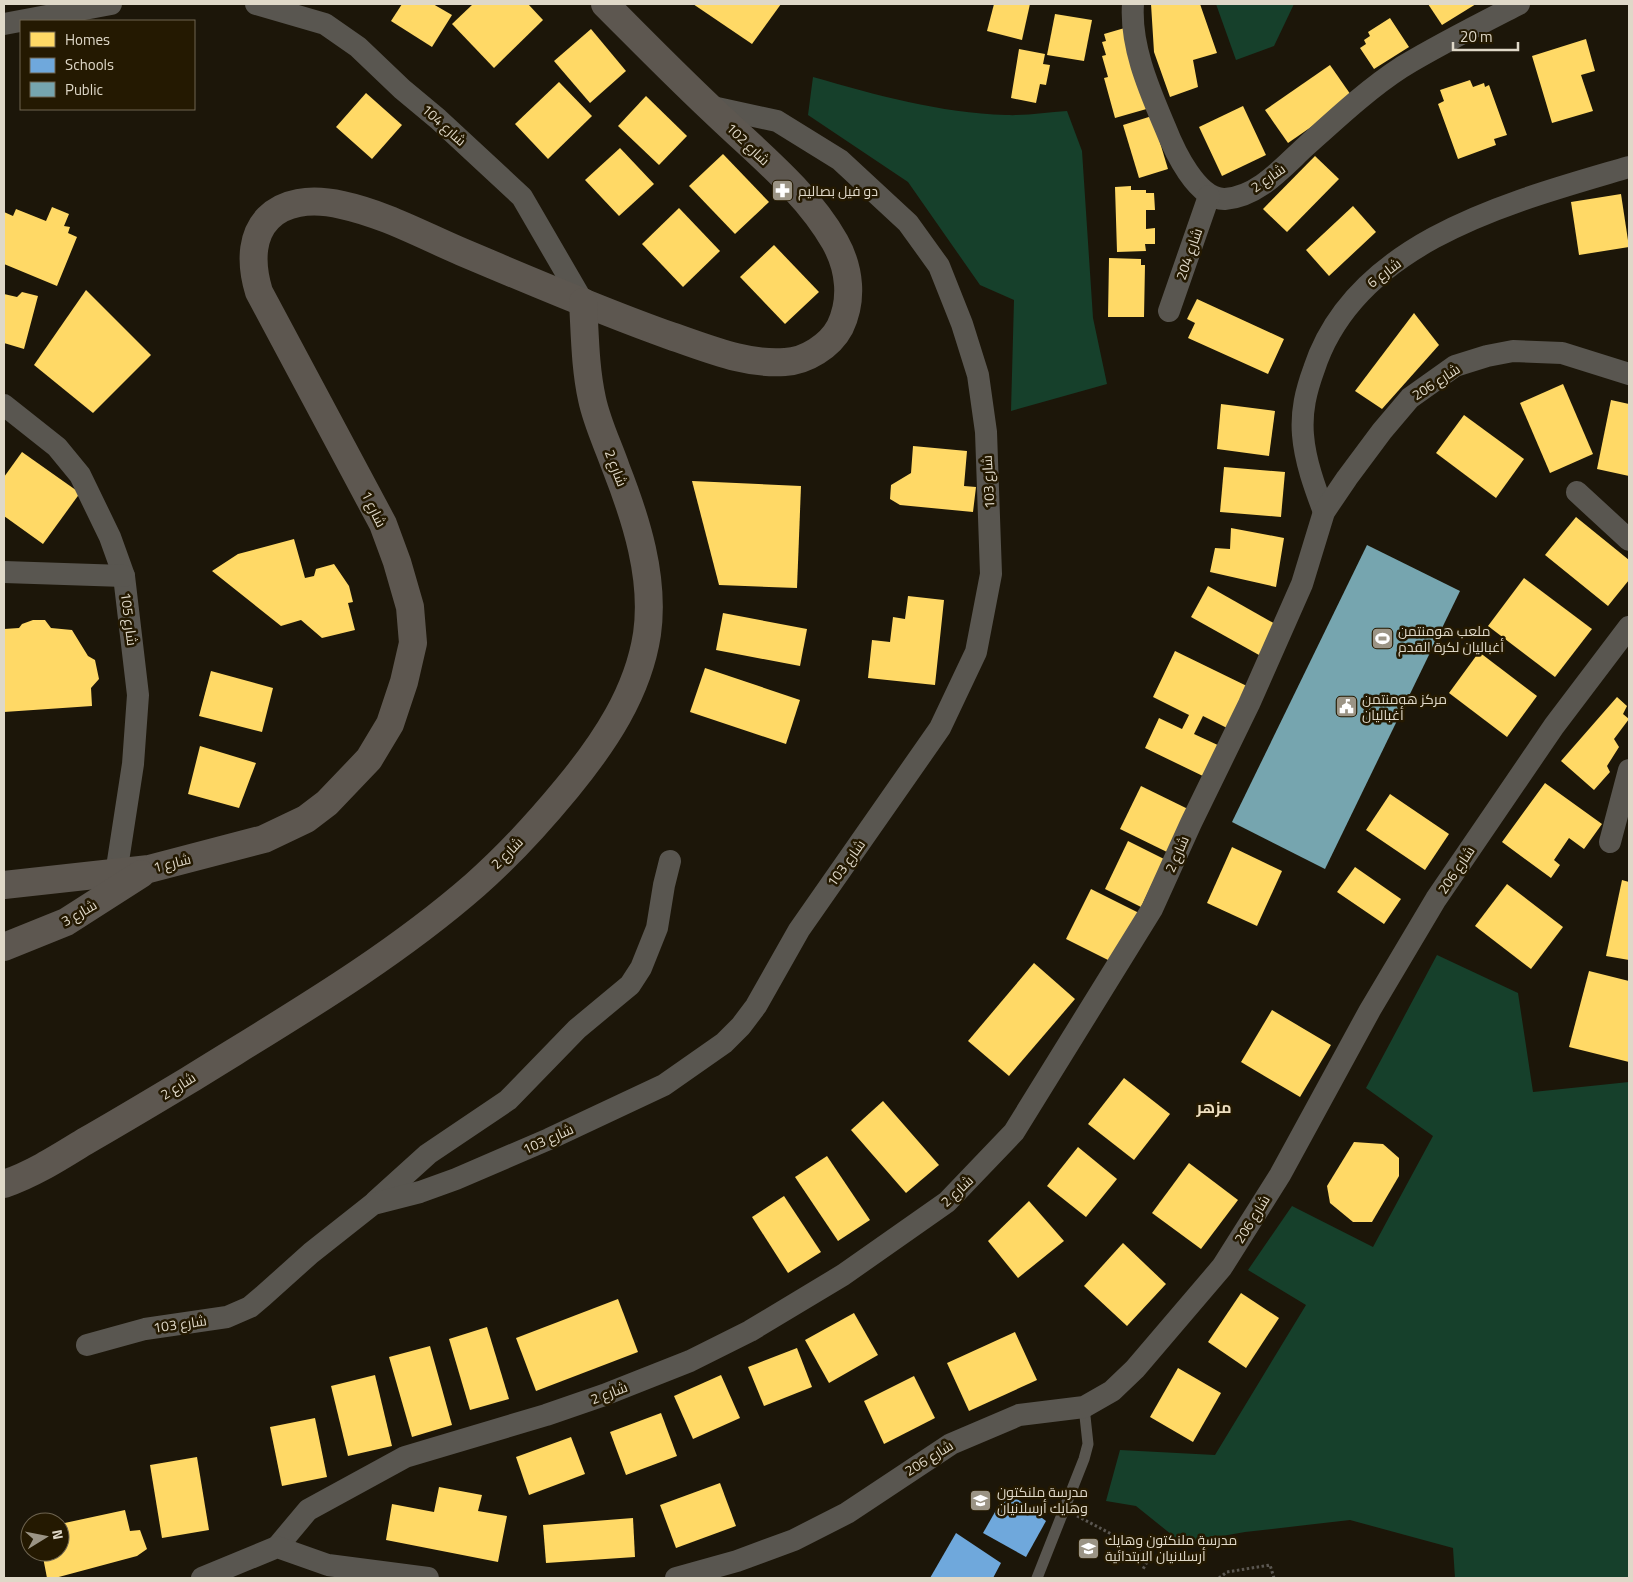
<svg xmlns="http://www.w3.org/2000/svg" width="1633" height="1582" viewBox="0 0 1633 1582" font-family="'Titillium Web',Cairo,sans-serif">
<rect width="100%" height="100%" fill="#1c1609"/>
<g fill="#16402b">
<polygon points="1216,4 1294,4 1274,46 1236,60"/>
<path d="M813,77C876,95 940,113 1006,115C1026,116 1047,112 1067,111L1082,151L1093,318L1107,384L1011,411L1014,300L980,285L908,182L808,115Z"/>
<polygon points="1437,955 1518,993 1533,1092 1629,1082 1629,1578 1455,1578 1453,1548 1350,1520 1245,1532 1182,1543 1136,1506 1106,1501 1120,1450 1215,1455 1306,1305 1248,1270 1292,1206 1373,1247 1433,1136 1366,1088"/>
</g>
<g fill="#ffd966">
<polygon points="402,4 433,4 452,15 432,47 391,21"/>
<polygon points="473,4 528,4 543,20 494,68 452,24"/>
<polygon points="693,4 781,4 752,44"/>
<polygon points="994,4 1030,4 1022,40 987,31"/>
<polygon points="1151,4 1200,4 1217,53 1193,60 1198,87 1170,97 1154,52"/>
<polygon points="1428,4 1476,4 1442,25"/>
<polygon points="1055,14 1092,20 1084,61 1047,55"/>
<polygon points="1390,18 1409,47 1374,69 1360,48 1366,44 1364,40 1370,36 1368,32"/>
<polygon points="1128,27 1150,108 1115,118 1104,78 1108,77 1102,56 1106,55 1102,42 1106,41 1104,34"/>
<polygon points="591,29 626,71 590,103 554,61"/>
<polygon points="1586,39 1595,71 1581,75 1593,111 1552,123 1532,56"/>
<polygon points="1019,49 1045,54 1043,64 1050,65 1046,85 1040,84 1036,103 1011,98"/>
<polygon points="1330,65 1353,98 1288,143 1265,110"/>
<polygon points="1470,80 1473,87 1484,83 1485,87 1489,85 1507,135 1494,139 1496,145 1458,159 1438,104 1444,101 1440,90"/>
<polygon points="559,82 592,116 548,159 515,124"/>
<polygon points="366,93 402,125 372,159 336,127"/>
<polygon points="646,96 687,136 659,165 618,126"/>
<polygon points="1243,106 1266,155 1222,176 1199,127"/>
<polygon points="1152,116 1168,169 1139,178 1123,125"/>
<polygon points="620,148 654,184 619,216 585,180"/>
<polygon points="723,154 769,202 735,234 689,186"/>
<polygon points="1315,156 1339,179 1287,232 1263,209"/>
<polygon points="1131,186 1131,190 1146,190 1146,193 1154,193 1155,210 1146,210 1146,229 1155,228 1155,244 1145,244 1146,251 1117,252 1115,187"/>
<polygon points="1621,194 1629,247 1579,255 1571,202"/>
<polygon points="1353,206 1376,232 1329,276 1306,250"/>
<polygon points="52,207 69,214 64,226 70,227 68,233 77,237 57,286 4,264 4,212 13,216 16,209 46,221"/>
<polygon points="679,208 720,251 683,287 642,244"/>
<polygon points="774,245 819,292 785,324 740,277"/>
<polygon points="1109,258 1141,259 1141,265 1145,265 1144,317 1108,317"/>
<polygon points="86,290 151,355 93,413 34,365"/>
<polygon points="22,292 38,296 24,349 4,343 4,294 17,297"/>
<polygon points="1197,299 1284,339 1268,374 1188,338 1195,323 1187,319"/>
<polygon points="1414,313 1439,345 1382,409 1355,391"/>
<polygon points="1563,384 1593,454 1550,473 1520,403"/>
<polygon points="1611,400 1629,404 1629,476 1597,469"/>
<polygon points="1221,404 1275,411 1269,456 1217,449"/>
<polygon points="1464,415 1524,459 1496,498 1436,453"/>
<polygon points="913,446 967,451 964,486 976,487 973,512 900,505 890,499 891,485 911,473"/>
<polygon points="22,452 80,493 43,544 4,516 4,477"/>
<polygon points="1224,467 1285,472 1281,517 1220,512"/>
<polygon points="692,481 801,486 797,588 719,585"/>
<polygon points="1576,517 1629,560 1629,580 1608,606 1545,555"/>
<polygon points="1231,528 1284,538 1276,587 1210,572 1215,548 1230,549"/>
<polygon points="294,539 305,578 314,576 316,569 334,564 349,586 353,602 348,603 355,630 322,638 301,620 281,626 212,571 238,554"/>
<polygon points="1524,578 1592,629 1555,677 1488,626"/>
<polygon points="1208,586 1277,625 1259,655 1191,617"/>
<polygon points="908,596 944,600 935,685 868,678 872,640 890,642 893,617 905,619"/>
<polygon points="723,613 807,629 800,666 716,650"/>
<polygon points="33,620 45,620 51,628 72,630 88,656 95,660 99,679 91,688 92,706 4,712 4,629 19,628 22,624"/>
<polygon points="1175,651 1253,689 1233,731 1203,716 1194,734 1222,747 1207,778 1145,748 1159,718 1182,729 1189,715 1153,697"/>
<polygon points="1479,652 1537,696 1507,737 1449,693"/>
<polygon points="705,668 800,700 786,744 690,712"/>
<polygon points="211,671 273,688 262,732 199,716"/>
<polygon points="1617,697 1627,706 1623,714 1629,719 1614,739 1619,747 1607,766 1610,772 1594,790 1561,761"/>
<polygon points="200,746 256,763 239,808 188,794"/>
<polygon points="1545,783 1602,824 1584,849 1569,838 1554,860 1560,865 1551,878 1502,842"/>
<polygon points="1141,786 1190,810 1169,853 1120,829"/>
<polygon points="1390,794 1449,834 1425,870 1366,830"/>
<polygon points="1128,841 1164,859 1141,907 1105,889"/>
<polygon points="1232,847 1282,871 1257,926 1207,903"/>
<polygon points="1355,867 1401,899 1384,924 1337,892"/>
<polygon points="1622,880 1629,882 1629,960 1606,956"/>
<polygon points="1507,884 1563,927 1531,969 1475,926"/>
<polygon points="1091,889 1139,913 1114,963 1066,939"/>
<polygon points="1034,963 1075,999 1009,1076 968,1041"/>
<polygon points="1589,971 1629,981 1629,1062 1569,1047"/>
<polygon points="1272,1010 1331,1045 1300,1097 1241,1062"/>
<polygon points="1124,1078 1170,1114 1134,1160 1088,1124"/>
<polygon points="883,1101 939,1165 906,1193 851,1130"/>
<polygon points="1354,1142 1383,1144 1399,1158 1399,1176 1372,1222 1353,1222 1330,1203 1327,1186"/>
<polygon points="1078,1147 1117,1179 1086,1217 1047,1186"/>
<polygon points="827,1156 870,1220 838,1241 795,1177"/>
<polygon points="1189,1163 1238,1200 1201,1249 1152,1213"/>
<polygon points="784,1196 821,1252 788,1273 752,1217"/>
<polygon points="1029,1201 1064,1241 1018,1278 988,1241"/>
<polygon points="1123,1243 1166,1284 1127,1326 1084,1286"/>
<polygon points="1241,1293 1279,1318 1246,1368 1208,1342"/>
<polygon points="618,1299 638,1352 536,1391 516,1338"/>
<polygon points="854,1313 878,1355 829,1383 805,1340"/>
<polygon points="487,1327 509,1399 470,1410 449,1339"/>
<polygon points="1015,1332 1037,1380 969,1411 947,1363"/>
<polygon points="430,1346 452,1425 412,1437 389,1357"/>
<polygon points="797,1348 812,1387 764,1406 748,1367"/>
<polygon points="1178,1368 1221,1393 1193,1442 1150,1417"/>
<polygon points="375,1375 392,1446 348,1456 331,1386"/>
<polygon points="721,1375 740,1418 693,1439 674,1396"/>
<polygon points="914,1376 935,1418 884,1444 864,1401"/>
<polygon points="661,1413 677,1456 626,1475 610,1432"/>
<polygon points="315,1418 327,1477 282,1486 270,1427"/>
<polygon points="571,1437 585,1474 529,1495 516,1457"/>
<polygon points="197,1457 209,1530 162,1538 150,1465"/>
<polygon points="720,1483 736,1526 676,1548 660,1505"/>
<polygon points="439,1487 482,1495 478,1511 507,1516 498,1562 386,1540 392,1504 434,1512"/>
<polygon points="125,1510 130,1531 140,1530 147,1549 137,1556 55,1578 47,1578 42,1552 60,1552 60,1524"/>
<polygon points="633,1518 635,1557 546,1563 543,1525"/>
</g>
<g fill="#6fa8dc">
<polygon points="1007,1491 1046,1521 1026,1557 983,1533"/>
<polygon points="956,1533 1001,1563 993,1578 930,1578"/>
</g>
<polygon fill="#76a5af" points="1367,545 1460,591 1325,869 1232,822"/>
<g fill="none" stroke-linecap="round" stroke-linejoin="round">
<g stroke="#5b5751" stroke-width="3" stroke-dasharray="2.5 2.5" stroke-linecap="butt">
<polyline points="1077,1516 1142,1550 1150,1557 1143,1569"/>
<polyline points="1219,1578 1227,1572 1270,1565 1274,1578"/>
</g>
<polyline stroke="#595650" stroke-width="11" points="1037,1578 1084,1459 1088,1444 1084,1407"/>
<g stroke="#595650" stroke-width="22">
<polyline points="256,4 325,24 358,47 402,89 438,119 522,197 583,302"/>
<path d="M1133,4C1130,46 1149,89 1165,127C1174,150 1197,200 1225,199C1258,197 1283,167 1306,146C1336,119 1368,89 1402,67C1440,44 1480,24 1519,4"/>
<polyline points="4,24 111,4"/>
<polyline points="1169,311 1209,196"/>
<polyline points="4,405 57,447 80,475 110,537 124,576 138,695 133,764 116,874"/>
<polyline points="1577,492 1629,540"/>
<path d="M1324,512C1315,488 1305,461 1303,435C1301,411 1306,391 1314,369C1356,240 1514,201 1629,167"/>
<polyline points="4,572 124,576"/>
<polyline points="1610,842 1629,770"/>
<polyline points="376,1201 428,1154 508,1100 577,1029 630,985 641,968 657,928 664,885 670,861"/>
<polyline points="87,1345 145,1329 227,1317 250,1307 263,1296 311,1253 373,1204 420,1192 456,1179 549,1139 664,1085 724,1043 741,1026 756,1006 799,930 940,728 976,652 991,574 986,432 978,375 962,324 939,266 908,223 840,160 777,121 708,106"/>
<polyline points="277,1547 308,1510 405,1457 546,1415 604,1395 690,1361 750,1331 843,1275 947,1202 1014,1132 1152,909 1191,823 1249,704 1302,584 1324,512 1347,478 1382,431 1410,398 1455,366 1487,356 1513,351 1562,353 1629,374"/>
<polyline points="202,1578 277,1547 328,1565 428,1578"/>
<polyline points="676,1578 737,1561 794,1540 847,1513 951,1444 1019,1415 1084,1407 1112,1391 1135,1369 1222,1267 1280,1175 1370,1010 1436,899 1554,726 1629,627"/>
</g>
<g stroke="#5d5750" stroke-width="28">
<path d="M4,885L149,869L264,839L306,819L327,803L369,759L390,724L404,682L413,643L410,607L397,562L383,524L259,292C239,226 276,190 342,205C384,214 422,235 462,252C531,281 600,311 671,336C707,348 746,365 785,362C806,361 830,346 840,327C853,300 850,269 835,242C808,194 761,156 721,118C681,81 643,42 605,4"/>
<polyline points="4,947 66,922 141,874"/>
<path d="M4,1184C33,1174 58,1158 84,1142C119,1122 154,1101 189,1080C287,1019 388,961 475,885C508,856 539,822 567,788C604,743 638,693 647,634C655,578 636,519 616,468C608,445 597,423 592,399C585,367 585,335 583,302"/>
</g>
</g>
<defs>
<symbol id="pharmacy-square" viewBox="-11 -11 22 22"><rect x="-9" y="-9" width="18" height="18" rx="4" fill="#9b9485" stroke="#241901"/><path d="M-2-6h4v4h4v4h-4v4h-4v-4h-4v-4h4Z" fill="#fff"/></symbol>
<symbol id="stadium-square" viewBox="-11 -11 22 22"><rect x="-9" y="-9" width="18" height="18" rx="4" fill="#9b9485" stroke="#241901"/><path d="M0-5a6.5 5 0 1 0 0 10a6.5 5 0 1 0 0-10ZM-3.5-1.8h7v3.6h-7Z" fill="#fff"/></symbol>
<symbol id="civic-square" viewBox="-11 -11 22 22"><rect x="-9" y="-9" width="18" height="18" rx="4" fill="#9b9485" stroke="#241901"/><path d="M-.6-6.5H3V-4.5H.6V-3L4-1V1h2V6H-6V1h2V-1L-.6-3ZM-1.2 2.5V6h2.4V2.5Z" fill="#fff"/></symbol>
<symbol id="school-square" viewBox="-11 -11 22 22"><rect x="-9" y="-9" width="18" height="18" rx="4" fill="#9b9485" stroke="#241901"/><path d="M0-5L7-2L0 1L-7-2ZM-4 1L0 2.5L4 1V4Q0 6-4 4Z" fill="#fff"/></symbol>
</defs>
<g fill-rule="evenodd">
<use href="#pharmacy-square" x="770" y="178" width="25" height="25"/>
<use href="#stadium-square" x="1370" y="626" width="25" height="25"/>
<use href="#civic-square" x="1334" y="694" width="25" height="25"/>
<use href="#school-square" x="968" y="1488" width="25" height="25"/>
<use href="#school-square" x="1076" y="1536" width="25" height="25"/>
</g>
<g text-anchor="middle" stroke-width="5" stroke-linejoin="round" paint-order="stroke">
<g font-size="14" fill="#dfd8c8" stroke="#241901">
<text transform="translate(444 125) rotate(42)" y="5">شارع 104</text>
<text transform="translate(748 144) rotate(44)" y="5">شارع 102</text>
<text transform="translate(1268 178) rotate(-35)" y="5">شارع 2</text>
<text transform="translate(1189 254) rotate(-71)" y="5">شارع 204</text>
<text transform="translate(1384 273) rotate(-37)" y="5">شارع 6</text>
<text transform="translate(1436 382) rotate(-33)" y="5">شارع 206</text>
<text transform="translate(616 468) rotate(69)" y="5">شارع 2</text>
<text transform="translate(988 482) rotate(-93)" y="5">شارع 103</text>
<text transform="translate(374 509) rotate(64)" y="5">شارع 1</text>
<text transform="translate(129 619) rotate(83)" y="5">شارع 105</text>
<text transform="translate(507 853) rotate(-45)" y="5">شارع 2</text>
<text transform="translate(1177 854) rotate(-66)" y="5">شارع 2</text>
<text transform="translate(172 863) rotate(-14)" y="5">شارع 1</text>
<text transform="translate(846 863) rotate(-54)" y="5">شارع 103</text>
<text transform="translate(1456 870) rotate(-56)" y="5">شارع 206</text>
<text transform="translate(79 913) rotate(-30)" y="5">شارع 3</text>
<text transform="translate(178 1086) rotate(-32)" y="5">شارع 2</text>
<text transform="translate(548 1139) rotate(-24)" y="5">شارع 103</text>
<text transform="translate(957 1191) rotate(-43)" y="5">شارع 2</text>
<text transform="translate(1252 1219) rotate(-58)" y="5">شارع 206</text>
<text transform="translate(180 1324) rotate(-8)" y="5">شارع 103</text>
<text transform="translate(609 1393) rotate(-21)" y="5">شارع 2</text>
<text transform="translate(929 1458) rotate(-32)" y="5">شارع 206</text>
</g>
<g font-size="14" fill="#dfd8c8" stroke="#241901" text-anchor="start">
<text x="798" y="196">دو فيل بصاليم</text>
<text x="1398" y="636">ملعب هومنتمن<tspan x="1398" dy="16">أغباليان لكرة القدم</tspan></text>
<text x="1362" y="704">مركز هومنتمن<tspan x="1362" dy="16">أغباليان</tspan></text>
<text x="997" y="1497">مدرسة ملنكتون<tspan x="997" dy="16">وهايك أرسلانيان</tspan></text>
<text x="1105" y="1545">مدرسة ملنكتون وهايك<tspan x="1105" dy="16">أرسلانيان الابتدائية</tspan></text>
</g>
<g font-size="16" font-weight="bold" fill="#eedfc0" stroke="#241901">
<text x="1214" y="1113">مزهر</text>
</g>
</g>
<rect width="1633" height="1582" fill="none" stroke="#dfd8c8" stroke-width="10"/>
<rect x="20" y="20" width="175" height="90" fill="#241901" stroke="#6f6551"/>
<rect x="30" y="32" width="25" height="15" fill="#ffd966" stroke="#6f6551"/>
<text x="65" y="45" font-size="15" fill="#dfd8c8">Homes</text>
<rect x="30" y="58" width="25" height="15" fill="#6fa8dc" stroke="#6f6551"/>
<text x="65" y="70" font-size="15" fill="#dfd8c8">Schools</text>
<rect x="30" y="82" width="25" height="15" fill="#76a5af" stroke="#6f6551"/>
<text x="65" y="95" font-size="15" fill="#dfd8c8">Public</text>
<g transform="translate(45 1537) rotate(80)"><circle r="24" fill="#241901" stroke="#6f6551"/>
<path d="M0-4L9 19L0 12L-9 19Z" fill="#9b9485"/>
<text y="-8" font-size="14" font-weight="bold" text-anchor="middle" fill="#dfd8c8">N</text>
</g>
<path d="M1453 42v8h65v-8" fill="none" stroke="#dfd8c8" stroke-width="2.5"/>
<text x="1460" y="42" font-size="15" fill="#dfd8c8" stroke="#241901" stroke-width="4" paint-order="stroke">20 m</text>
</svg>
